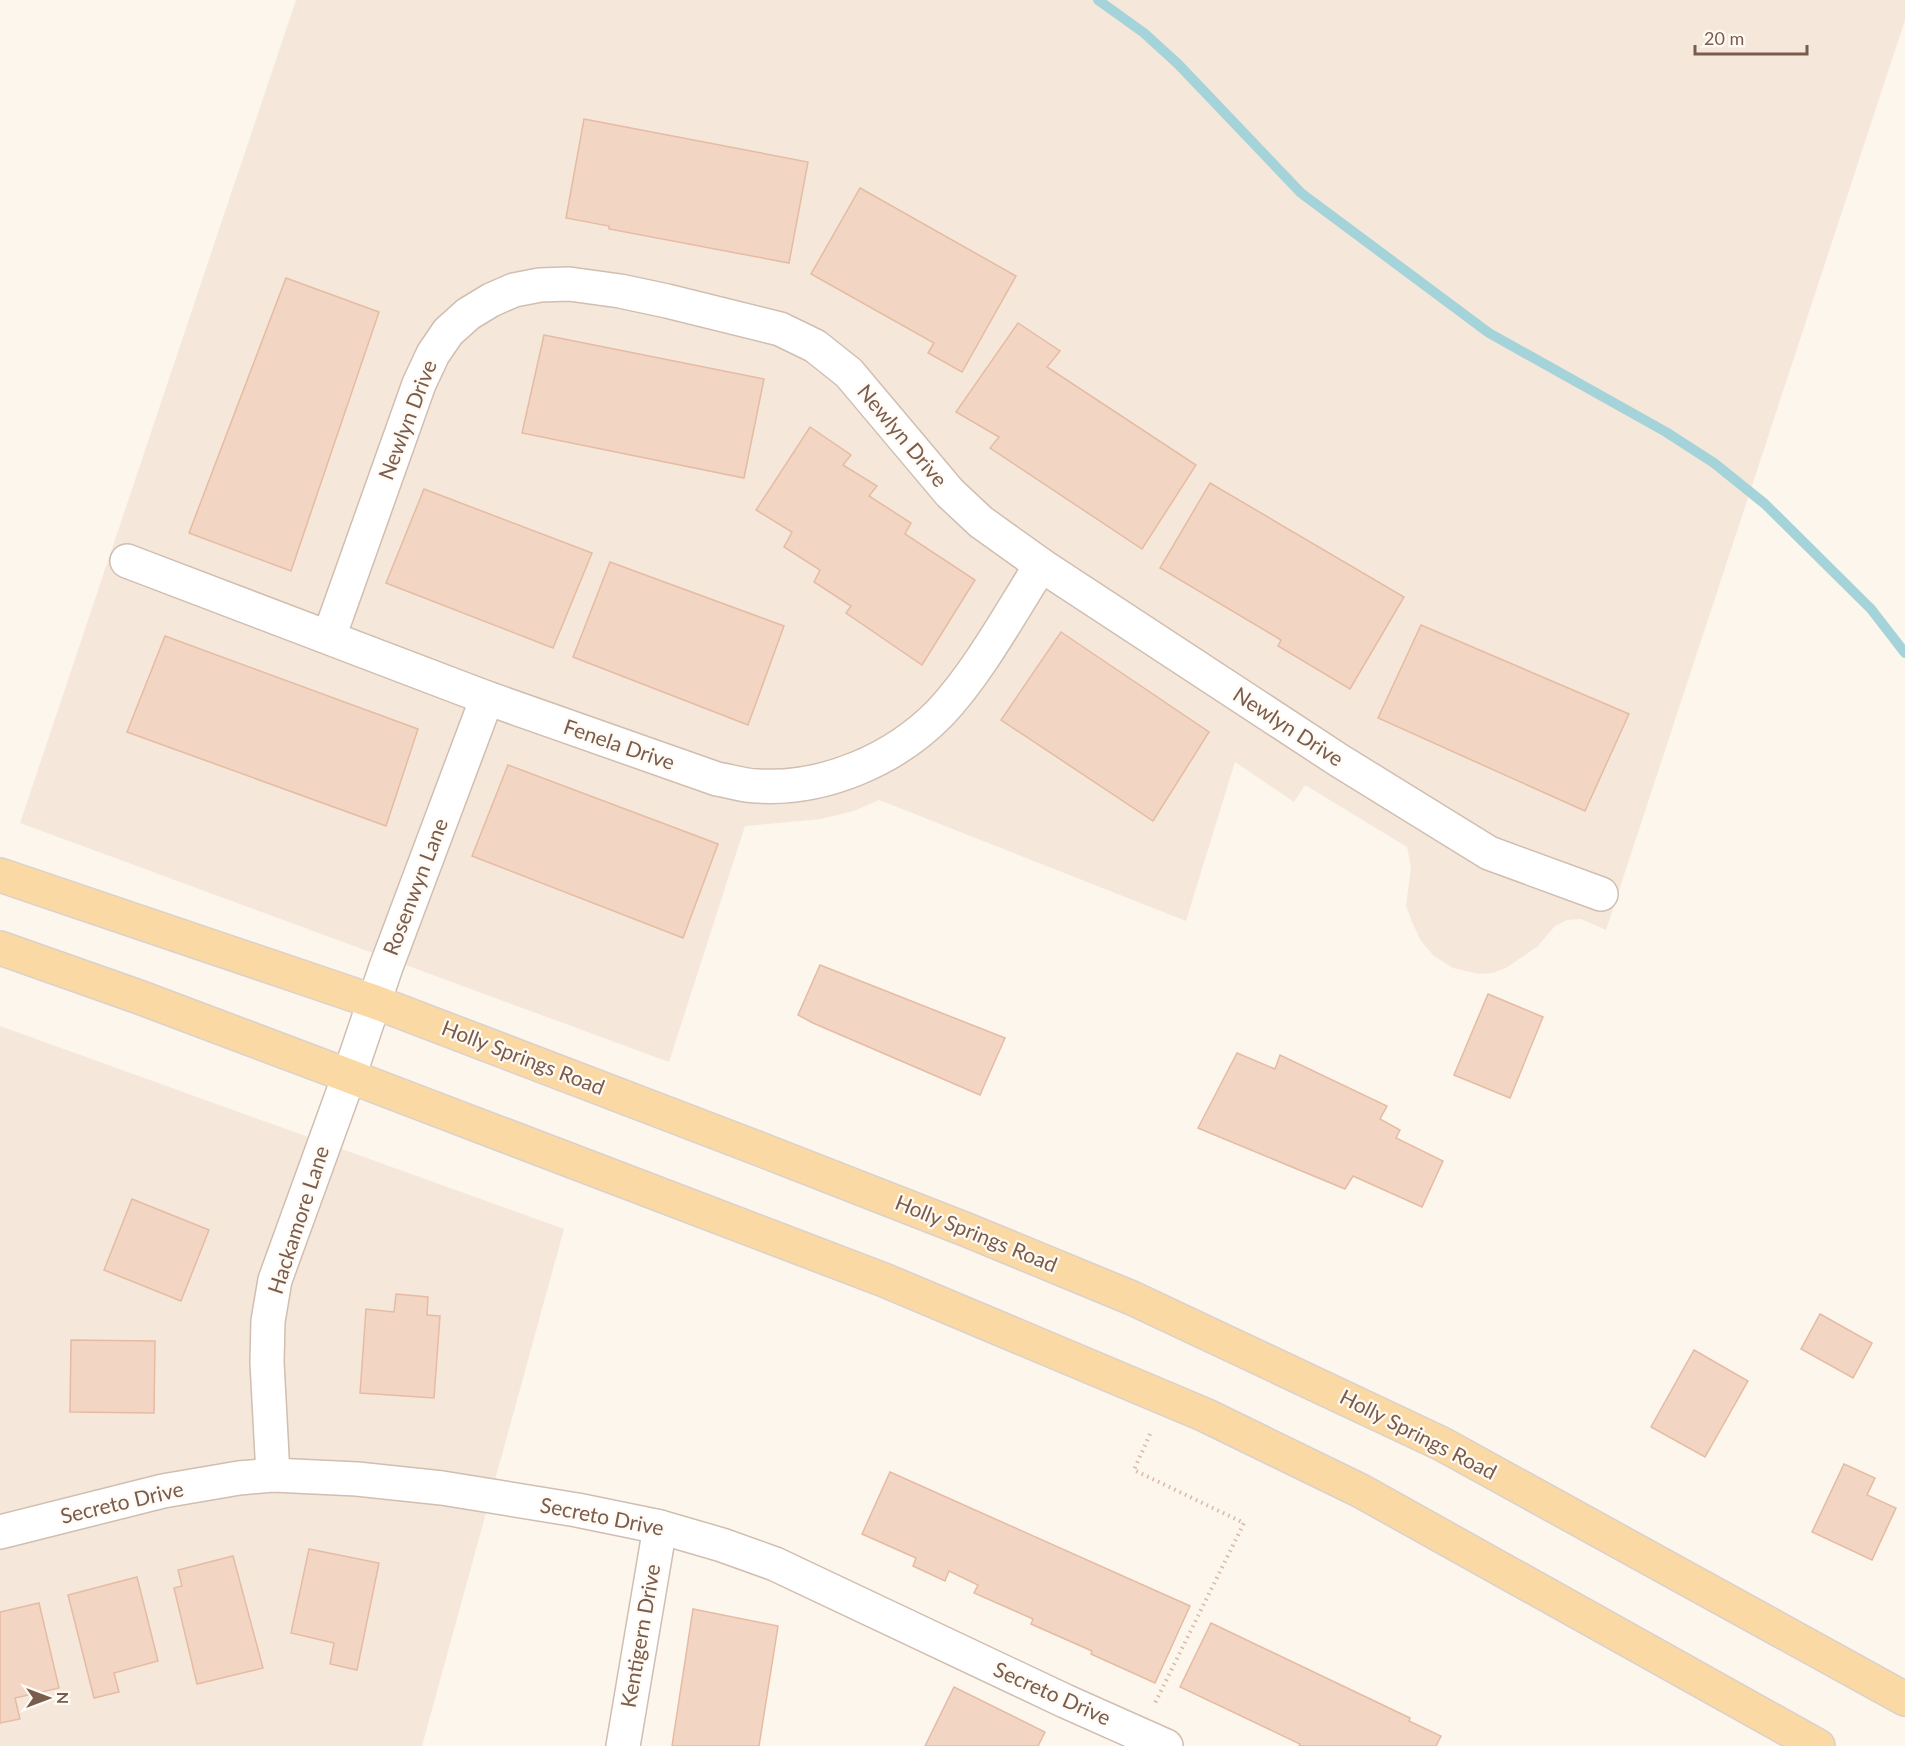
<svg xmlns="http://www.w3.org/2000/svg" width="1905" height="1746" viewBox="0 0 1905 1746" font-family="Lato,sans-serif">
<rect width="100%" height="100%" fill="#fdf6ec"/>
<g fill="#f5e8da">
<polygon points="296,0 1905,0 1905,20 1606,930 1581,919 1567,920 1555,926 1538,946 1506,968 1492,973 1479,974 1453,968 1434,956 1421,941 1412,922 1406,906 1411,867 1407,847 1305,785 1294,802 1235,762 1186,921 879,800 854,811 821,819 745,826 669,1062 20,823"/>
<polygon points="0,1026 564,1229 422,1746 0,1746"/>
</g>
<g fill="none" stroke-linecap="round" stroke-linejoin="round">
<polyline stroke="#a5d3da" stroke-width="10" points="1098,0 1144,33 1178,64 1301,193 1489,333 1666,432 1714,463 1765,504 1871,609 1905,653"/>
</g>
<g fill="#f3d5c3" stroke="#e6bba3" stroke-width="1.5">
<polygon points="584,119 808,162 789,263 609,229 609,226 566,218"/>
<polygon points="860,188 1016,276 962,372 928,353 934,343 811,274"/>
<polygon points="286,278 379,312 291,571 189,533"/>
<polygon points="1018,323 1060,351 1047,367 1196,465 1142,549 990,448 999,437 956,412"/>
<polygon points="544,335 764,379 744,478 522,433"/>
<polygon points="810,427 851,455 843,465 877,486 869,496 911,523 905,534 975,580 922,665 846,613 851,606 814,582 820,570 784,547 792,532 756,510"/>
<polygon points="1210,483 1404,597 1350,689 1278,646 1281,640 1160,568"/>
<polygon points="424,489 592,553 553,648 386,583"/>
<polygon points="610,562 784,626 748,725 573,657"/>
<polygon points="1421,625 1629,714 1585,811 1378,718"/>
<polygon points="1061,632 1209,732 1153,821 1001,720"/>
<polygon points="165,636 418,729 386,826 127,732"/>
<polygon points="508,765 718,844 683,938 472,856"/>
<polygon points="820,965 1005,1038 980,1095 813,1023 798,1015"/>
<polygon points="1488,994 1543,1017 1510,1098 1454,1075"/>
<polygon points="1237,1053 1275,1069 1280,1055 1387,1106 1380,1119 1400,1130 1396,1138 1443,1161 1422,1207 1353,1176 1345,1189 1198,1128"/>
<polygon points="132,1199 209,1230 181,1301 104,1270"/>
<polygon points="396,1294 428,1297 427,1315 440,1316 434,1398 360,1393 366,1309 394,1312"/>
<polygon points="1820,1314 1872,1343 1853,1378 1801,1349"/>
<polygon points="71,1340 155,1341 154,1413 70,1412"/>
<polygon points="1694,1350 1748,1381 1705,1457 1651,1427"/>
<polygon points="1844,1464 1875,1478 1867,1495 1896,1508 1872,1560 1812,1532"/>
<polygon points="890,1472 1190,1606 1155,1683 1091,1654 1092,1651 1031,1624 1033,1619 974,1593 978,1585 949,1571 945,1581 913,1566 916,1558 862,1534"/>
<polygon points="309,1549 379,1563 357,1670 330,1664 334,1643 291,1633"/>
<polygon points="233,1556 263,1668 197,1684 174,1588 182,1586 178,1570"/>
<polygon points="137,1577 158,1661 114,1673 119,1692 94,1698 68,1595"/>
<polygon points="39,1603 59,1688 15,1698 20,1719 0,1723 0,1612"/>
<polygon points="693,1609 778,1626 759,1746 672,1746"/>
<polygon points="1211,1623 1410,1718 1409,1721 1441,1736 1436,1746 1299,1746 1300,1744 1180,1687"/>
<polygon points="954,1687 1045,1732 1038,1746 925,1746"/>
</g>
<g fill="none" stroke-linecap="round" stroke-linejoin="round">
<defs>
<g id="street">
<path d="M127,561L487,698L717,779C730,781 744,786 758,786C824,790 894,760 940,713C978,673 1011,612 1041,565"/>
<polyline points="329,637 419,384 433,354 448,332 468,314 491,300 514,290 540,285 569,284 620,291 667,301 780,329 815,346 849,373 950,493 981,522 1041,565 1340,761 1489,853 1601,894"/>
<polyline points="273,1475 267,1362 268,1321 275,1280 349,1076 386,967 487,698"/>
<polyline points="0,1532 163,1491 239,1478 273,1475 357,1479 442,1488 577,1510 660,1527 722,1545 775,1564 1065,1701 1166,1746"/>
<polyline points="623,1746 660,1527"/>
</g>
<g id="primary">
<polyline points="0,875 375,1002 757,1148 967,1230 1132,1298 1442,1444 1905,1699"/>
<polyline points="0,948 139,997 349,1076 884,1280 1205,1415 1361,1491 1818,1746"/>
</g>
</defs>
<use href="#street" stroke="#d1beb0" stroke-width="36"/>
<use href="#primary" stroke="#dad1cd" stroke-width="36"/>
<polyline stroke="#d9b8a5" stroke-width="4" stroke-dasharray="1.5 4.5" stroke-linecap="butt" points="1150,1434 1134,1470 1244,1523 1155,1703"/>
<use href="#street" stroke="#fff" stroke-width="33"/>
<use href="#primary" stroke="#fbd9a5" stroke-width="33"/>
</g>
<g text-anchor="middle" stroke-width="4.5" stroke-linejoin="round" paint-order="stroke">
<g font-size="21" fill="#7a5c4d" stroke="#fffaf3">
<text transform="translate(408 420) rotate(-69)" y="7">Newlyn Drive</text>
<text transform="translate(902 436) rotate(50)" y="7">Newlyn Drive</text>
<text transform="translate(1288 727) rotate(33)" y="7">Newlyn Drive</text>
<text transform="translate(619 745) rotate(19)" y="7">Fenela Drive</text>
<text transform="translate(416 887) rotate(-69)" y="7">Rosenwyn Lane</text>
<text transform="translate(523 1058) rotate(21)" y="7">Holly Springs Road</text>
<text transform="translate(299 1220) rotate(-72)" y="7">Hackamore Lane</text>
<text transform="translate(976 1234) rotate(22)" y="7">Holly Springs Road</text>
<text transform="translate(1418 1435) rotate(27)" y="7">Holly Springs Road</text>
<text transform="translate(122 1503) rotate(-13)" y="7">Secreto Drive</text>
<text transform="translate(602 1517) rotate(11)" y="7">Secreto Drive</text>
<text transform="translate(641 1636) rotate(-80)" y="7">Kentigern Drive</text>
<text transform="translate(1052 1694) rotate(24)" y="7">Secreto Drive</text>
</g>
</g>
<g transform="translate(48 1698) rotate(90)" stroke="#fffaf3" stroke-width="4.5" paint-order="stroke">
<path d="M0-4.5L10 22L0 15L-10 22Z" fill="#7a5c4d"/>
<text y="-9" font-size="16" font-weight="bold" text-anchor="middle" fill="#7a5c4d">N</text>
</g>
<path d="M1695 45v9h112v-9" fill="none" stroke="#7a5c4d" stroke-width="3"/>
<text x="1704" y="45" font-size="18" fill="#7a5c4d" stroke="#fffaf3" stroke-width="4.5" paint-order="stroke">20 m</text>
</svg>
